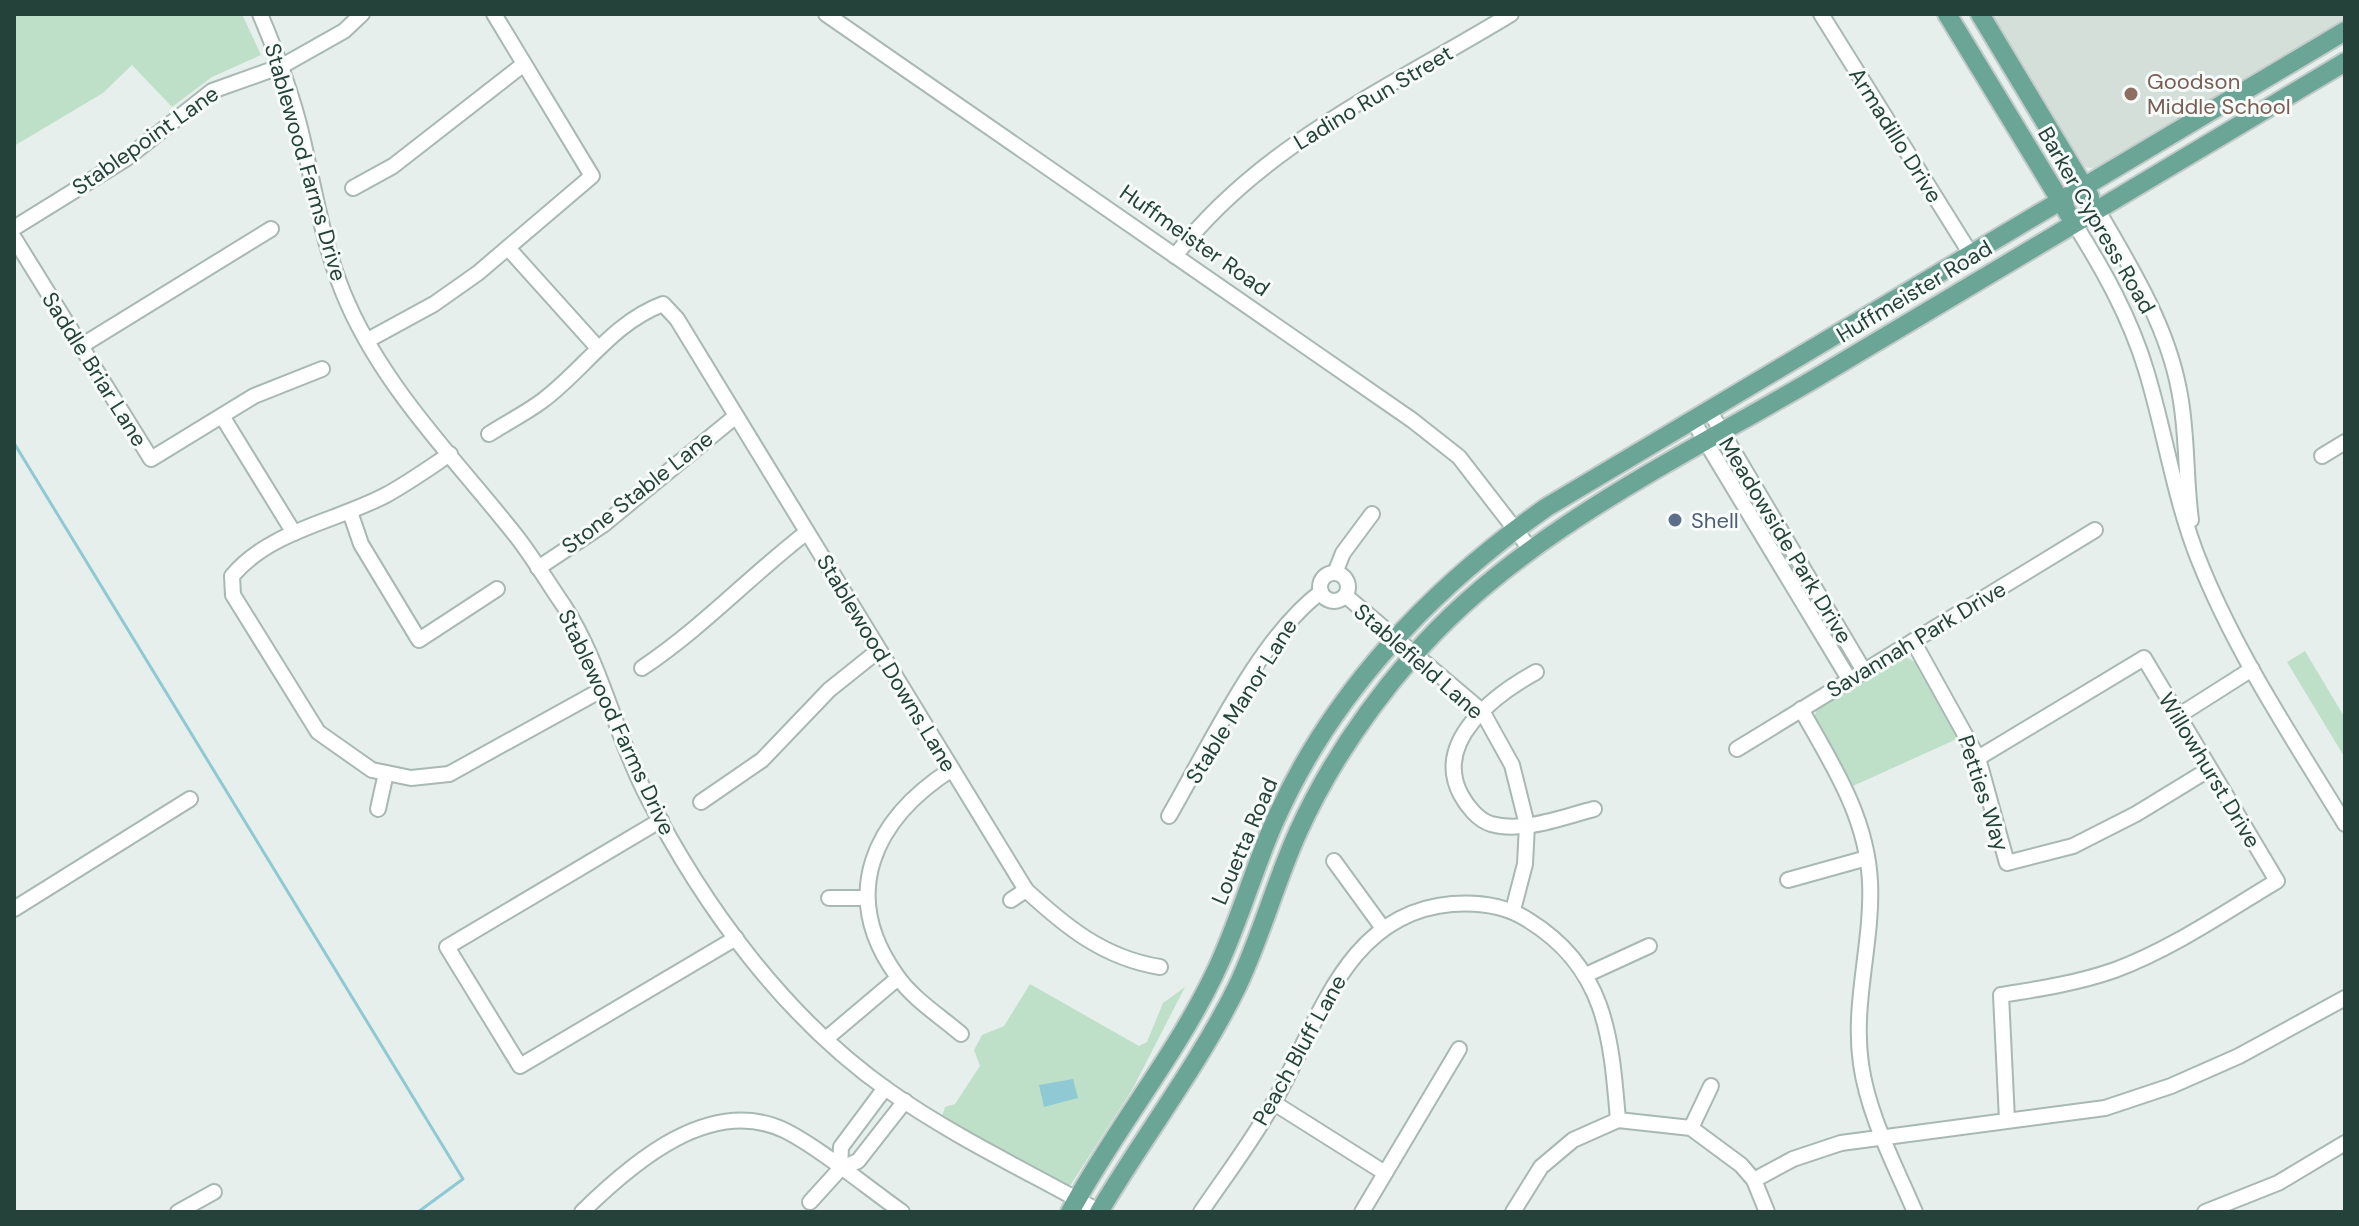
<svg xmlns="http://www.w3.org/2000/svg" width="2359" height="1226" viewBox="0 0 2359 1226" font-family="'DM Sans',sans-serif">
<rect width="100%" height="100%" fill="#e6efeb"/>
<polygon fill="#d4dfda" points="1990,14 2345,14 2345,21 2097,169 2085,167"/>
<g fill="#bfe0c8">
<polygon points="14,14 242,14 261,55 212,77 172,107 132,65 103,93 14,146"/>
<polygon points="2305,651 2345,718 2345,758 2287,662"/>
<polygon points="1904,656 1919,664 1959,738 1853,786 1814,719 1817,708"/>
<polygon points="1030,984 1139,1046 1147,1042 1163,1003 1185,987 1132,1090 1068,1189 941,1119 945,1107 955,1104 980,1066 974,1050 982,1035 1004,1026"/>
</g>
<polygon fill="#8ec9d4" points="1073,1079 1078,1098 1044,1107 1039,1085"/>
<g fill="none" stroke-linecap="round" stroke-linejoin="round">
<polyline stroke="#8ec9d4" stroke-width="3" points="14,443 463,1179 418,1212"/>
<defs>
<g id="minor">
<path d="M260,14C277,54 292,94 302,136C315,192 324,251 348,304C387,392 458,462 517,537C534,559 548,583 564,606C601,663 615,734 646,794C703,906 785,1018 889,1091C956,1138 1029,1172 1100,1212"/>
<polyline points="826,14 1412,420 1459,457 1531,550"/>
<polyline points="1821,14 1972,256"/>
<polyline points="353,188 393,166 524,64"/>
<path d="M2097,209C2130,266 2167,325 2179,390C2188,433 2185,477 2191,520"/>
<path d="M2074,223C2103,269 2130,317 2146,370C2165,432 2174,497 2198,558C2235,652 2292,737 2345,824"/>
<polyline points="14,228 127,158 212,91 282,66 344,31 362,14"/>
<polyline points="14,238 151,459 254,396 322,369"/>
<polyline points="508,248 598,348"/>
<path d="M1175,256C1261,144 1393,86 1511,14"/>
<polyline points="368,340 434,304 478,273 592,176 494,14"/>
<polyline points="81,346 271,229"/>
<polyline points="1709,410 1864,671"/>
<polyline points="222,416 294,533"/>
<polyline points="1692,419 1849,679"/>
<path d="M489,434C506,423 526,413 542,401C584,370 612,323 663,304L677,319L1026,890C1066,927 1104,958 1160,967"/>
<path d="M450,454C429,468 408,483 386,495C335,522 271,530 232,576L233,595L318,732L372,770L411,778L449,774L603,689"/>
<polyline points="2322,456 2345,442"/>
<polyline points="350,512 361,544 419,640 497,589"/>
<polyline points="538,568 603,525 736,416"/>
<circle cx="1334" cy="587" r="14"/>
<polyline points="1335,573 1343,553 1372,514"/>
<polyline points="1346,596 1482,711 1512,765 1527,825 1525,864 1513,910"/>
<polyline points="1913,641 1978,758 2007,863 2073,846 2136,814 2208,770"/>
<path d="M642,668C702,628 750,576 807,532"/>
<path d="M1536,672C1496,694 1432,741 1461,795C1467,806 1478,820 1491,824C1523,833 1563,817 1594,809"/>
<path d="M1801,709C1832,764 1867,817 1870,882C1873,942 1852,1003 1861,1064C1868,1115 1895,1165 1915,1212"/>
<polyline points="2178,716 2252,669"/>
<polyline points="1737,749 2095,530"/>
<path d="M1978,758L2144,658L2277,881C2225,912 2172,949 2115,970C2078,983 2039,989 2001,995L2007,1120"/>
<path d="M952,769C874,819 838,894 897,976C913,999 940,1016 961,1034"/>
<polyline points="701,802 762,760 829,690 879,650"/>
<polyline points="378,809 386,773"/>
<path d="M1169,816C1208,749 1259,638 1321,592"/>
<polyline points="661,820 447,947 520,1066 736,938"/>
<polyline points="1334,861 1382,927"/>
<polyline points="1788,880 1867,858"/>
<polyline points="829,898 865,898"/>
<polyline points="1011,900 1026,890"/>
<polyline points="14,909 190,799"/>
<polyline points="1588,974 1649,946"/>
<polyline points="827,1038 898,978"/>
<polyline points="1274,1103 1385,1173"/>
<polyline points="1691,1128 1711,1086"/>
<polyline points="840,1169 841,1147 885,1088"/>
<polyline points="1754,1180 1793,1159 1841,1143 2105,1108 2171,1086 2239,1056 2345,998"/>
<polyline points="810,1202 840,1169 858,1161 905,1101"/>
<polyline points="178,1212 214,1192"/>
<path d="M582,1212C632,1163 711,1094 786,1131C821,1149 868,1188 902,1212"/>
<path d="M1201,1212C1226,1175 1254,1139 1275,1100C1320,1020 1346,913 1452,904C1479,902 1505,905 1528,920C1606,968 1611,1036 1618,1120"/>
<polyline points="1362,1212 1459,1049"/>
<polyline points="1513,1212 1541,1167 1573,1140 1618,1120 1691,1128 1741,1165 1754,1180 1767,1212"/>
<polyline points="2205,1212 2278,1183 2345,1143"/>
</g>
<g id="major">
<polyline points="1947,14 2074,223"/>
<polyline points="1980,14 2090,197"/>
<path d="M1070,1212C1114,1130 1174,1058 1214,975C1238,926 1252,873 1274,823C1331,693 1432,587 1547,507L2345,31"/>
<path d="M1099,1212C1144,1136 1198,1066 1237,987C1261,937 1275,883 1298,832C1327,768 1367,709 1413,656C1517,535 1680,458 1816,378C1993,273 2169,167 2345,62"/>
</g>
</defs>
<use href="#minor" stroke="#a8b8b2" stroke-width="18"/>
<use href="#major" stroke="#c2cac8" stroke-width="22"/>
<use href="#minor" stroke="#fff" stroke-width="14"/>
<use href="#major" stroke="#6aa596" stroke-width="18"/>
</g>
<circle fill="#8d6e63" stroke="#f7fbf9" stroke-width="3" cx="2131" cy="94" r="8"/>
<circle fill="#5c6f8a" stroke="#f7fbf9" stroke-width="3" cx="1675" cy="520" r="8"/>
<g text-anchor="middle" stroke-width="6" stroke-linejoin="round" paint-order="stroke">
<g font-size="22" fill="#785e54" stroke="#f7fbf9" text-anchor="start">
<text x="2147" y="89">Goodson<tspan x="2147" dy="25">Middle School</tspan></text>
</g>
<g font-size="22" fill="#24423a" stroke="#f7fbf9">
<text transform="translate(1373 97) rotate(-31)" y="8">Ladino Run Street</text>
<text transform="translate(1896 135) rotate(58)" y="8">Armadillo Drive</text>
<text transform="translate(145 140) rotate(-35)" y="8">Stablepoint Lane</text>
<text transform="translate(306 162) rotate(74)" y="8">Stablewood Farms Drive</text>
<text transform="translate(2097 220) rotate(60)" y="8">Barker Cypress Road</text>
<text transform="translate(1195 240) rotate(35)" y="8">Huffmeister Road</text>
<text transform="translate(1914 291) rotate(-31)" y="8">Huffmeister Road</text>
<text transform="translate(95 369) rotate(58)" y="8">Saddle Briar Lane</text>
<text transform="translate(637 492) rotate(-38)" y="8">Stone Stable Lane</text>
<text transform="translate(1786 540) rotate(59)" y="8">Meadowside Park Drive</text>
<text transform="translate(1916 639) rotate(-31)" y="8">Savannah Park Drive</text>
<text transform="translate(1419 661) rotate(41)" y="8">Stablefield Lane</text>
<text transform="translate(887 663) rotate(59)" y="8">Stablewood Downs Lane</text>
<text transform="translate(1241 701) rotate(-58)" y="8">Stable Manor Lane</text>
<text transform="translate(617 722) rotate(65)" y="8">Stablewood Farms Drive</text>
<text transform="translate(2210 770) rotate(59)" y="8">Willowhurst Drive</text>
<text transform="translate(1984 793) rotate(72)" y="8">Petties Way</text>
<text transform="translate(1244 841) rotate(-67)" y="8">Louetta Road</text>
<text transform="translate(1299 1050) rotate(-61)" y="8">Peach Bluff Lane</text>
</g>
<g font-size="22" fill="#4e5e75" stroke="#f7fbf9" text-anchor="start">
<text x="1691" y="528">Shell</text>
</g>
</g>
<rect width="2359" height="1226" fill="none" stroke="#24423a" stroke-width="32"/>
</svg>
